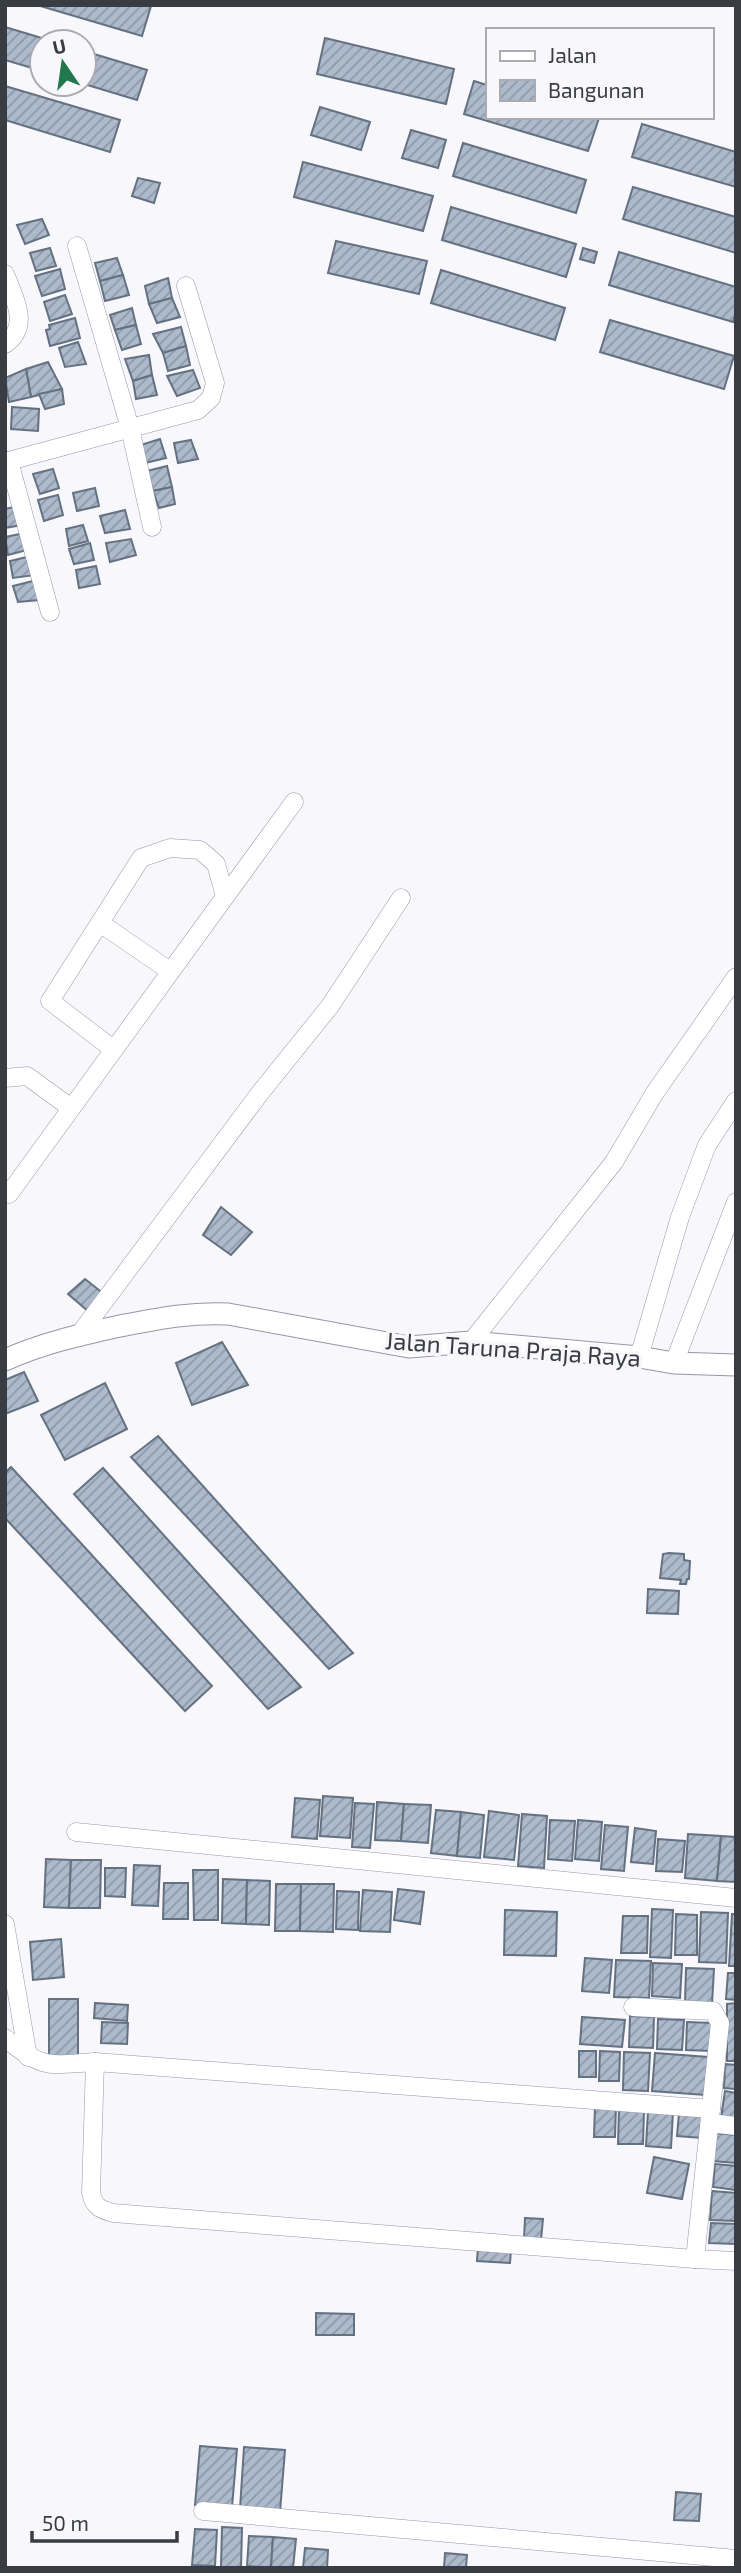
<svg xmlns="http://www.w3.org/2000/svg" width="741" height="2573" viewBox="0 0 741 2573" font-family="'Exo 2',sans-serif">
<defs>
<pattern id="building-hatch" width="6" height="6" patternUnits="userSpaceOnUse" patternTransform="scale(1.75)"><rect width="6" height="6" fill="#adbacc"/><path d="M-1 1l2-2M0 6l6-6M5 7l2-2" fill="none" stroke="#8e98a7"/></pattern>
</defs>
<rect width="100%" height="100%" fill="#f7f7fc"/>
<g fill="url(#building-hatch)" stroke="#647181" stroke-width="2">
<polygon points="37,5 150,5 151,6 142,36"/>
<polygon points="5,27 55,42 42,42 42,71 5,60"/>
<polygon points="325,38 454,69 446,104 317,74"/>
<polygon points="84,51 147,70 137,100 84,84"/>
<polygon points="474,81 487,85 487,117 599,118 588,151 464,114"/>
<polygon points="5,86 120,120 110,152 5,120"/>
<polygon points="320,107 370,122 361,150 311,135"/>
<polygon points="642,124 736,152 736,187 632,157"/>
<polygon points="411,130 446,140 438,168 402,158"/>
<polygon points="463,143 586,180 576,213 453,176"/>
<polygon points="303,162 433,196 423,231 294,197"/>
<polygon points="138,178 160,183 154,203 132,196"/>
<polygon points="633,187 736,217 736,253 623,219"/>
<polygon points="451,207 576,244 566,277 442,240"/>
<polygon points="42,219 49,235 25,244 17,225"/>
<polygon points="336,241 427,261 419,294 328,273"/>
<polygon points="50,248 56,266 36,271 30,253"/>
<polygon points="583,248 597,252 594,263 580,259"/>
<polygon points="619,252 736,287 736,313 733,322 609,285"/>
<polygon points="117,258 123,275 100,281 95,263"/>
<polygon points="60,269 65,289 42,296 35,276"/>
<polygon points="441,270 565,308 555,340 431,303"/>
<polygon points="123,275 129,295 105,301 100,281"/>
<polygon points="168,278 172,298 149,304 145,286"/>
<polygon points="65,295 72,314 50,321 44,302"/>
<polygon points="172,298 180,317 157,323 149,304"/>
<polygon points="132,308 136,325 115,330 110,315"/>
<polygon points="75,318 80,338 50,346 46,330 50,329 49,325"/>
<polygon points="610,320 734,356 724,389 600,352"/>
<polygon points="136,325 141,344 122,350 115,330"/>
<polygon points="181,327 186,346 163,353 153,334"/>
<polygon points="78,342 86,364 65,367 59,348"/>
<polygon points="186,346 190,365 168,371 163,353"/>
<polygon points="149,355 152,375 133,381 125,359"/>
<polygon points="48,362 62,389 31,397 26,369"/>
<polygon points="26,369 31,397 9,402 5,378"/>
<polygon points="193,370 200,388 177,396 167,376"/>
<polygon points="152,375 157,395 136,399 133,381"/>
<polygon points="62,389 64,404 45,409 39,394"/>
<polygon points="12,407 39,409 38,431 11,429"/>
<polygon points="160,439 166,458 145,463 141,445"/>
<polygon points="191,440 198,459 178,463 174,443"/>
<polygon points="167,466 172,487 153,491 147,471"/>
<polygon points="53,469 59,488 40,494 33,474"/>
<polygon points="172,487 175,504 159,508 153,491"/>
<polygon points="95,488 99,506 77,511 73,493"/>
<polygon points="58,495 63,515 44,521 38,500"/>
<polygon points="18,506 22,525 5,528 5,509"/>
<polygon points="125,510 130,529 105,533 100,516"/>
<polygon points="83,525 88,541 69,546 66,529"/>
<polygon points="25,533 27,550 8,555 5,537"/>
<polygon points="131,539 136,555 110,562 106,543"/>
<polygon points="90,543 94,560 74,564 69,549"/>
<polygon points="31,556 35,575 13,578 10,561"/>
<polygon points="96,566 100,584 79,588 76,570"/>
<polygon points="37,580 39,600 18,602 13,586"/>
<polygon points="221,1207 252,1232 231,1255 203,1235"/>
<polygon points="85,1279 104,1294 88,1311 68,1294"/>
<polygon points="222,1342 248,1385 192,1405 176,1363"/>
<polygon points="24,1372 38,1401 5,1414 5,1380"/>
<polygon points="105,1383 127,1429 65,1460 41,1415"/>
<polygon points="158,1436 353,1653 329,1669 131,1457"/>
<polygon points="11,1467 212,1686 185,1711 5,1518 5,1473"/>
<polygon points="103,1468 301,1687 268,1709 74,1494"/>
<polygon points="669,1553 684,1554 684,1560 690,1561 689,1579 687,1579 686,1584 680,1584 681,1580 660,1578 663,1554"/>
<polygon points="648,1589 679,1591 678,1614 647,1613"/>
<polygon points="323,1796 353,1798 350,1838 320,1836"/>
<polygon points="295,1798 320,1800 317,1839 292,1837"/>
<polygon points="377,1802 404,1804 401,1841 375,1840"/>
<polygon points="355,1803 374,1804 370,1848 352,1847"/>
<polygon points="404,1804 431,1805 428,1843 401,1841"/>
<polygon points="436,1810 461,1812 457,1856 431,1853"/>
<polygon points="489,1811 519,1815 514,1860 484,1857"/>
<polygon points="461,1812 484,1815 480,1858 457,1856"/>
<polygon points="522,1814 547,1816 544,1868 518,1866"/>
<polygon points="550,1820 575,1821 572,1861 548,1859"/>
<polygon points="578,1820 602,1822 599,1861 575,1859"/>
<polygon points="605,1825 628,1827 624,1871 601,1869"/>
<polygon points="635,1828 656,1831 653,1864 631,1862"/>
<polygon points="688,1834 721,1836 717,1881 685,1878"/>
<polygon points="721,1836 736,1837 736,1882 717,1881"/>
<polygon points="658,1839 685,1841 682,1872 656,1871"/>
<polygon points="46,1859 71,1860 69,1908 44,1907"/>
<polygon points="71,1860 101,1860 100,1908 69,1908"/>
<polygon points="134,1865 160,1866 158,1906 132,1905"/>
<polygon points="105,1868 126,1868 125,1897 105,1896"/>
<polygon points="193,1870 218,1870 218,1920 194,1920"/>
<polygon points="223,1879 247,1880 246,1924 222,1923"/>
<polygon points="247,1880 270,1881 269,1925 246,1924"/>
<polygon points="164,1883 188,1883 188,1919 163,1919"/>
<polygon points="276,1884 301,1884 300,1931 275,1931"/>
<polygon points="301,1884 334,1884 333,1932 300,1931"/>
<polygon points="398,1889 424,1892 420,1924 394,1920"/>
<polygon points="363,1890 392,1892 390,1932 360,1931"/>
<polygon points="337,1891 359,1892 358,1930 336,1929"/>
<polygon points="652,1909 673,1910 671,1958 650,1957"/>
<polygon points="505,1910 557,1912 556,1956 504,1955"/>
<polygon points="701,1912 728,1913 726,1963 699,1962"/>
<polygon points="676,1914 697,1915 697,1955 675,1955"/>
<polygon points="732,1914 736,1914 736,1966 729,1966"/>
<polygon points="623,1916 648,1916 647,1953 621,1953"/>
<polygon points="61,1939 64,1977 33,1980 30,1942"/>
<polygon points="585,1958 612,1960 609,1993 582,1991"/>
<polygon points="616,1960 651,1961 649,1998 614,1997"/>
<polygon points="653,1963 682,1964 680,1998 652,1996"/>
<polygon points="686,1968 714,1969 712,2004 685,2003"/>
<polygon points="728,1973 736,1973 736,2000 726,1999"/>
<rect x="49" y="1999" width="29" height="57"/>
<polygon points="95,2003 128,2005 127,2021 94,2018"/>
<polygon points="736,2003 736,2061 727,2061 727,2004"/>
<polygon points="630,2016 654,2017 653,2048 629,2047"/>
<polygon points="582,2017 625,2020 622,2047 580,2044"/>
<polygon points="658,2019 684,2020 682,2050 657,2049"/>
<polygon points="102,2022 128,2023 127,2044 101,2043"/>
<polygon points="687,2022 713,2023 712,2051 686,2050"/>
<rect x="579" y="2051" width="17" height="26"/>
<polygon points="600,2051 620,2052 619,2081 599,2081"/>
<polygon points="624,2052 650,2053 648,2091 623,2090"/>
<polygon points="655,2053 708,2057 705,2095 652,2091"/>
<polygon points="725,2064 736,2065 736,2089 724,2088"/>
<polygon points="725,2091 736,2093 736,2120 721,2118"/>
<polygon points="595,2106 616,2106 615,2137 594,2137"/>
<polygon points="619,2110 644,2111 643,2144 618,2144"/>
<polygon points="648,2111 673,2112 671,2148 646,2146"/>
<polygon points="679,2113 704,2115 702,2138 677,2136"/>
<polygon points="716,2133 736,2135 736,2163 713,2161"/>
<polygon points="654,2157 689,2164 682,2199 647,2193"/>
<polygon points="715,2164 736,2166 736,2190 713,2187"/>
<polygon points="712,2191 736,2193 736,2221 710,2220"/>
<polygon points="525,2218 543,2219 541,2240 524,2239"/>
<polygon points="711,2223 736,2224 736,2244 709,2243"/>
<polygon points="478,2247 511,2250 510,2263 477,2261"/>
<polygon points="316,2313 354,2314 354,2335 316,2335"/>
<polygon points="200,2446 237,2449 232,2507 195,2505"/>
<polygon points="244,2447 285,2450 280,2512 240,2509"/>
<polygon points="676,2492 701,2494 699,2521 674,2520"/>
<polygon points="222,2527 242,2528 241,2568 221,2567"/>
<polygon points="195,2529 217,2530 215,2566 192,2565"/>
<polygon points="249,2536 273,2537 271,2568 247,2566"/>
<polygon points="273,2537 296,2539 293,2568 271,2568"/>
<polygon points="305,2548 328,2550 327,2568 303,2568"/>
<polygon points="445,2553 467,2555 466,2568 444,2568"/>
</g>
<g fill="none" stroke-linecap="round" stroke-linejoin="round">
<defs>
<g id="minor">
<polyline points="77,246 130,428 152,527"/>
<path d="M5,274C14,297 31,327 5,344"/>
<polyline points="9,461 50,612"/>
<polyline points="5,462 198,410 211,398 215,383 186,286"/>
<polyline points="100,923 170,971"/>
<polyline points="113,1049 50,1001 141,858 170,848 200,850 216,864 225,896"/>
<polyline points="5,1078 27,1076 71,1108"/>
<polyline points="5,1191 9,1194 294,802"/>
<polyline points="79,1335 260,1093 330,1006 401,898"/>
<polyline points="471,1342 614,1162 654,1094 736,977"/>
<polyline points="639,1357 680,1217 707,1145 736,1101"/>
<polyline points="674,1363 736,1202"/>
<polyline points="76,1832 736,1898"/>
<polyline points="5,1924 28,2057"/>
<polyline points="633,2007 713,2011 720,2023 695,2259 736,2261"/>
<path d="M5,2038C44,2070 47,2065 95,2062L711,2109"/>
<path d="M95,2062L91,2193C94,2207 100,2209 113,2213L695,2259"/>
<polyline points="710,2123 736,2126"/>
<polyline points="203,2511 736,2559"/>
</g>
<path id="tertiary" d="M5,1360C43,1343 79,1335 120,1326C157,1319 190,1312 228,1314L409,1347L471,1342L639,1357L674,1363L736,1365"/>
</defs>
<use href="#minor" stroke="#9497ab" stroke-width="19"/>
<use href="#tertiary" stroke="#9497ab" stroke-width="23"/>
<use href="#minor" stroke="#fff" stroke-width="18"/>
<use href="#tertiary" stroke="#fff" stroke-width="21"/>
</g>
<g text-anchor="middle" stroke-width="7" stroke-linejoin="round" paint-order="stroke">
<g font-size="24" fill="#3a3c44" stroke="#f7f7fc">
<text transform="translate(513 1350) rotate(4)" y="8">Jalan Taruna Praja Raya</text>
</g>
</g>
<rect width="741" height="2573" fill="none" stroke="#3a3c44" stroke-width="14"/>
<rect x="486" y="28" width="228" height="91" fill="#f7f7fc" stroke="#abacb2" stroke-width="2"/>
<rect x="500" y="51" width="35" height="10" fill="#ffffff" stroke="#abacb2" stroke-width="2"/>
<text x="548" y="63" font-size="21" fill="#3a3c44">Jalan</text>
<rect x="500" y="80" width="35" height="21" fill="url(#building-hatch)" stroke="#abacb2" stroke-width="2"/>
<text x="548" y="98" font-size="21" fill="#3a3c44">Bangunan</text>
<g transform="translate(63 63) rotate(347)"><circle r="33" fill="#f7f7fc" stroke="#abacb2" stroke-width="2"/>
<path d="M0-5L12 26L0 18L-12 26Z" fill="#20784c"/>
<text y="-10" font-size="19" font-weight="bold" text-anchor="middle" fill="#3a3c44">U</text>
</g>
<path d="M32 2531v10h145v-10" fill="none" stroke="#3a3c44" stroke-width="3.5"/>
<text x="42" y="2531" font-size="21" fill="#3a3c44" stroke="#f7f7fc" stroke-width="5" paint-order="stroke">50 m</text>
</svg>
